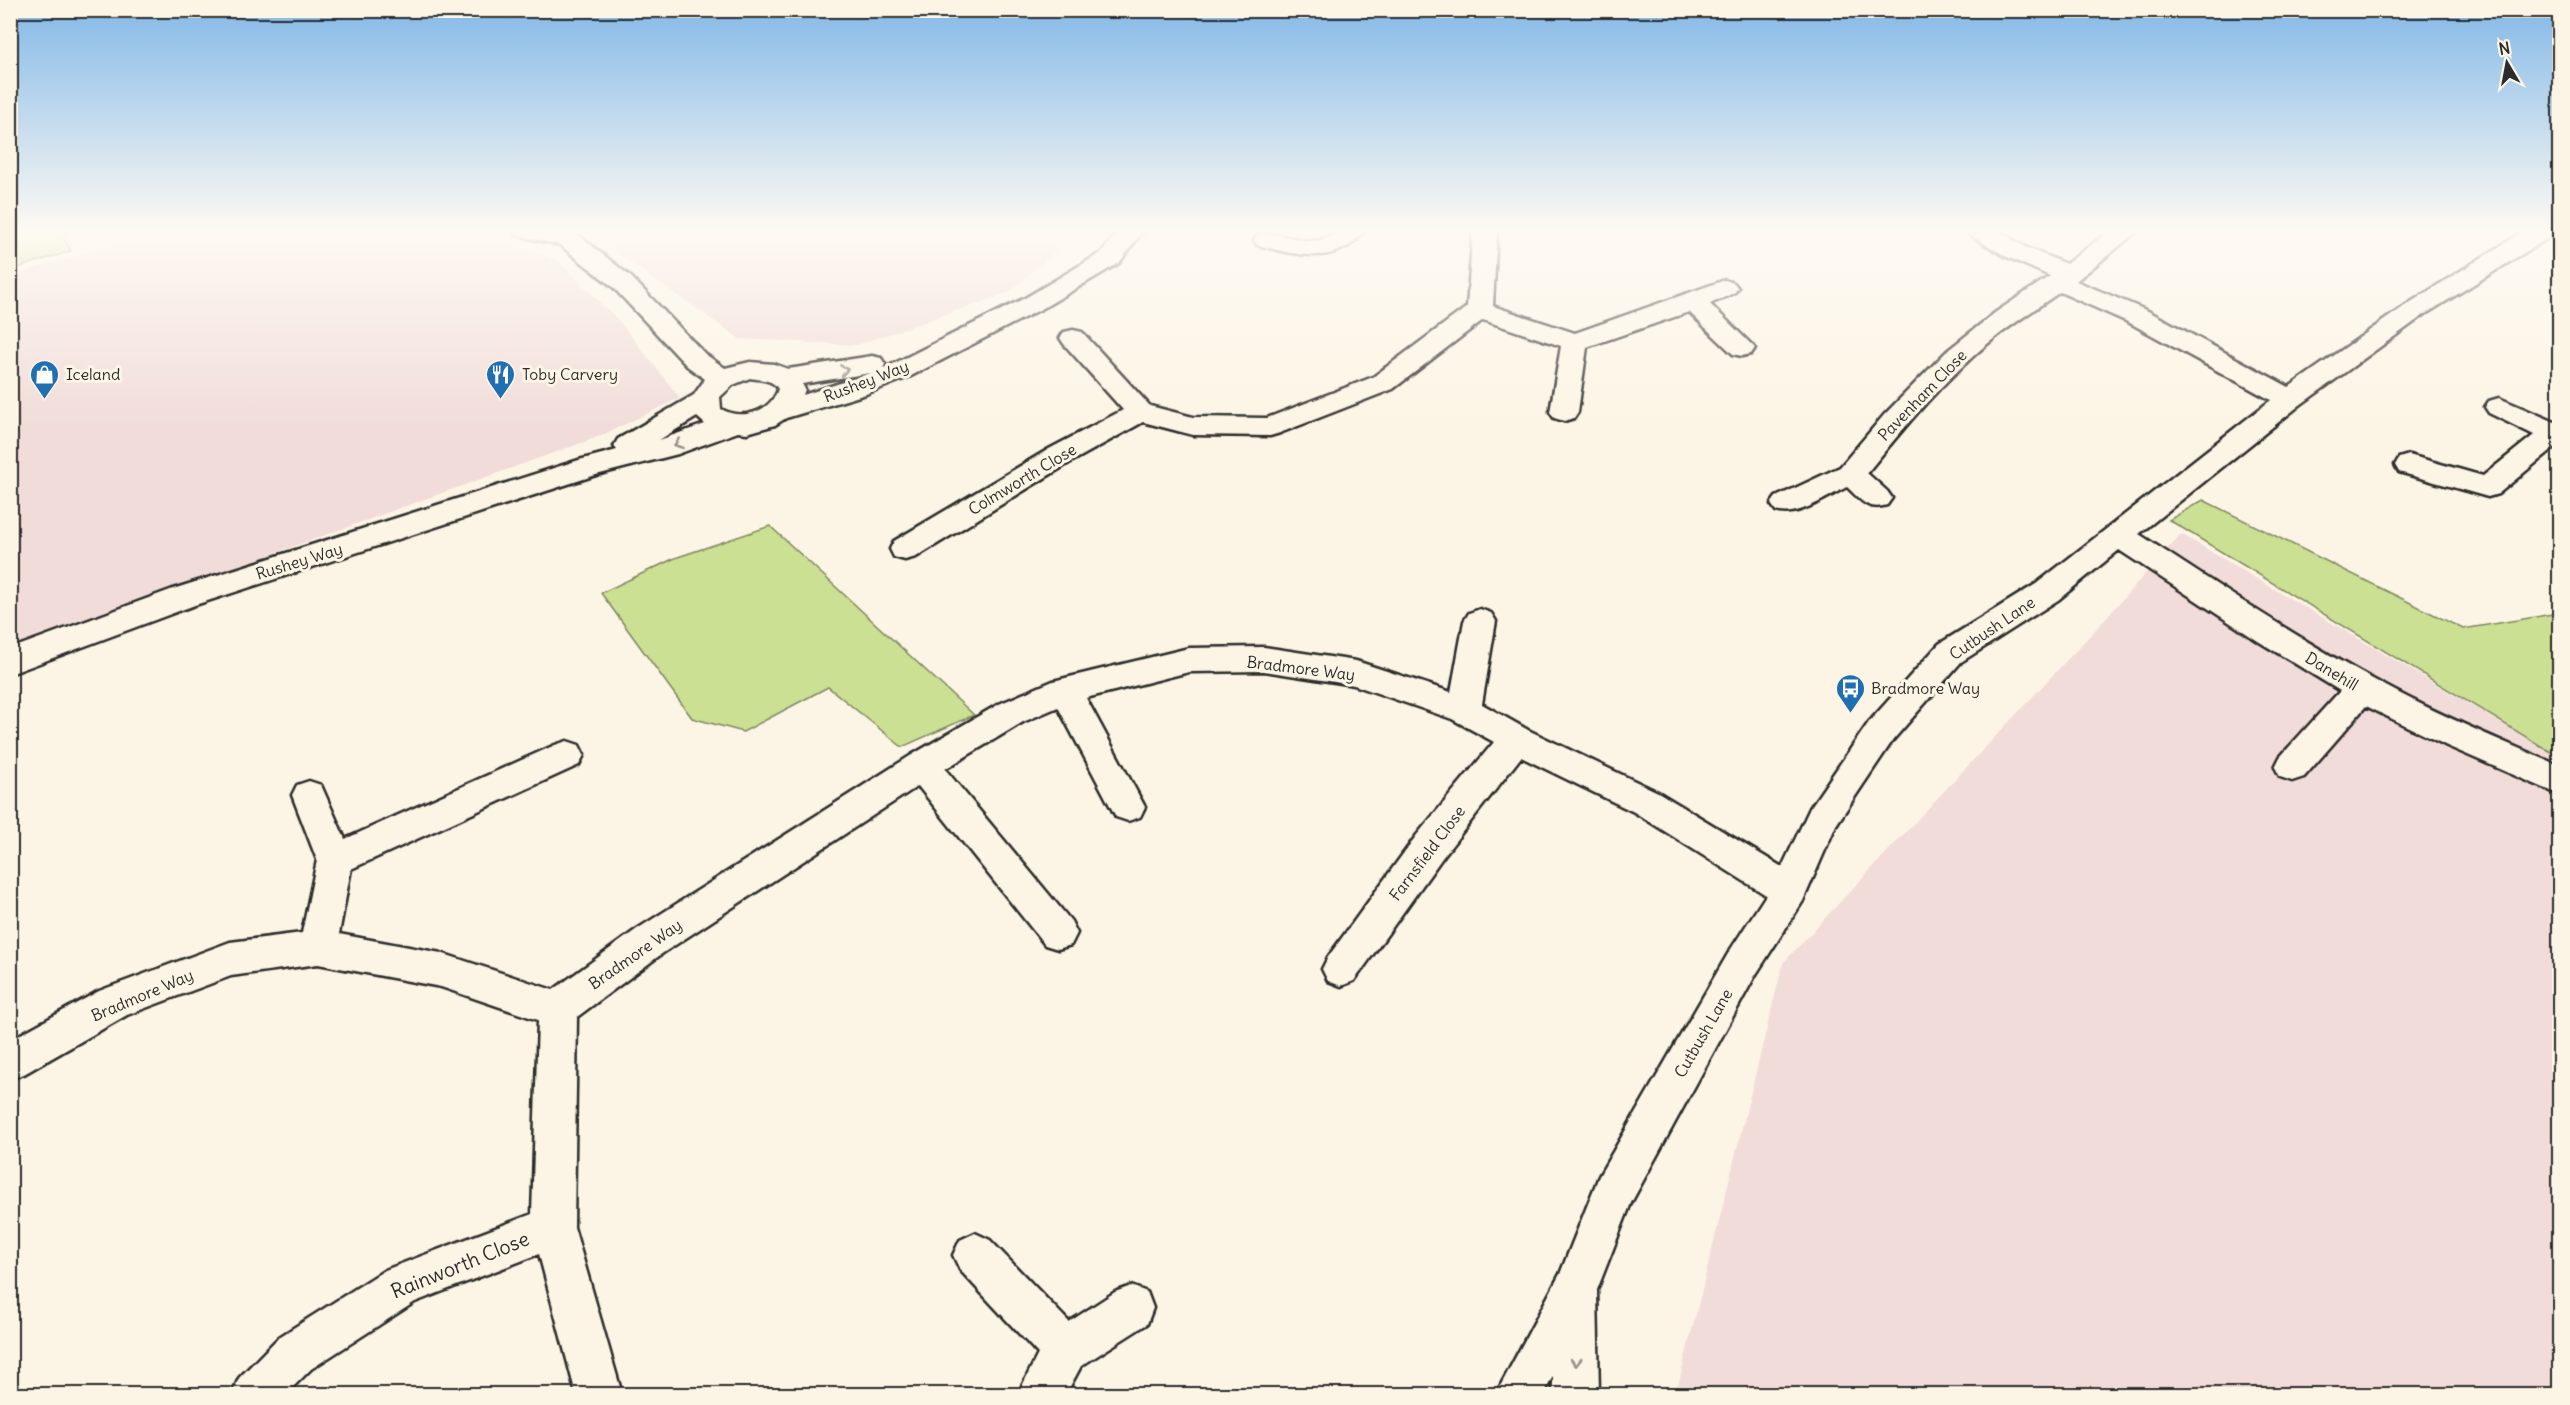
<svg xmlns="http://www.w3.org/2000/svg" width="2570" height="1405" viewBox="0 0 2570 1405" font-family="Delius,sans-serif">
<rect width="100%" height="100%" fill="#fcf5e5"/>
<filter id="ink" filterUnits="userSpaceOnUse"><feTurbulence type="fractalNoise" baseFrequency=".0167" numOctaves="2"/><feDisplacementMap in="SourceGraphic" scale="12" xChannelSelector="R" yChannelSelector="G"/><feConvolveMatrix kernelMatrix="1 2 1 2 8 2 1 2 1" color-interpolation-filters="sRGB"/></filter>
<g filter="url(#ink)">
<g fill="#f1dcd9">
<polygon points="162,230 454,230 556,259 619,321 680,398 598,437 189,584 11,661 11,275"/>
<polygon points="583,230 1080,230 1008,293 857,345 740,339"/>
<polygon points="2181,534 2559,757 2559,1394 1676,1394 1783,963 2095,630"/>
</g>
<g fill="#cce094" stroke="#7c8660" stroke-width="1.5">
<polygon points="11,230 59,230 71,251 11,270"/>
<polygon points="2203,500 2463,629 2559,613 2559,757 2169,520"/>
<polygon points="770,526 974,715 902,747 828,687 743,732 692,718 601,593 675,558"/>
</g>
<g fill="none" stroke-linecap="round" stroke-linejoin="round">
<defs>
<g id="street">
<path d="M1338,230H1364C1338,268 1294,254 1257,245L1254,240L1257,235C1284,228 1314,255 1338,230Z"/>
<polygon points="1473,230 1497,230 1493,306 1575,333 1725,280 1734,283 1738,288 1734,293 1710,304 1755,348 1751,354 1742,356 1733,354 1689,312 1587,347 1578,412 1574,418 1564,421 1554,418 1550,412 1561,346 1483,320 1393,389 1280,433 1270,436 1193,435 1143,422 1069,463 916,557 905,560 894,557 890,549 894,541 1049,449 1123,410 1064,344 1060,338 1064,332 1073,330 1082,332 1150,406 1193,417 1267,418 1373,377 1467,307"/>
<path d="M1967,230H1997L2025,247L2066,264L2111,230H2139L2076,281L2148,311L2289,387L2406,305L2526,230H2556L2553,235L2424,315L2300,405L2139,534C2224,589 2308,646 2397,692C2450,720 2505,742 2560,766V795L2447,746L2366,706L2304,777L2292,781L2280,777L2275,767L2280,757L2340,691L2258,641L2119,550L2058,600L1961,662L1893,740L1836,825L1803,901L1755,976L1631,1203L1597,1290L1599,1394H1553V1376L1544,1394H1496L1560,1274L1599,1176L1729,952L1766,895L1634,812L1521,757L1442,858L1354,981L1341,986L1328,981L1322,969L1328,957L1416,836L1494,742L1452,719L1354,685L1264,671L1189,672L1086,698L1145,807L1140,817L1128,821L1116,817L1058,707L1023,722L945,769L1071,921L1077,933L1071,945L1058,949L1045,945L918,786L663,953L577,1017L574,1227L622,1394H576L539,1254L415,1302L311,1369L286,1394H232L239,1378L279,1337L385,1270L532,1214L538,1020L441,987L318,964L231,976L127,1015L24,1074L10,1079V1040L99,991L230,942L302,933L317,860L292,795L297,785L309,781L321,785L345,839L555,745L567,741L579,745L584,755L579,765L351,869L339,934L441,953L553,990L637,929L910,756L999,704L1053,681L1189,648L1264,647L1356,661L1451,692L1464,621L1469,613L1480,609L1491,613L1496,621L1482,704L1528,730L1658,792L1782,867L1810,808L1869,722L1939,644L2036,584L2271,400L2130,323L2060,292C2028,314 1993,336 1965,364C1929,397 1898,435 1867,473L1887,491L1892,498L1887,505C1867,511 1861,500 1847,487C1826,497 1798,518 1776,511L1771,504L1776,497L1840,467L1884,415L1947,351L1996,312L2050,276L2007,257L1970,235Z"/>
<polygon points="2499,398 2555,422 2560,421 2560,443 2498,494 2488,497 2399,472 2395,465 2399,458 2409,455 2483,476 2534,435 2489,413 2485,407 2489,401"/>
<polygon points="975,1233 990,1240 1069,1322 1115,1292 1131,1286 1147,1292 1153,1308 1147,1324 1081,1366 1066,1394 1018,1394 1038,1354 960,1270 953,1255 960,1240"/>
</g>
<path id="secondary" d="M513,230H572L631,277L705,354L725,368L750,362L774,364L788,369L872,356L881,358L885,364L883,368L891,365L1025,298L1101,253L1119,230H1144L1119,263L1043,308L909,377L866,394L786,418L775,425L747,433L738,432L678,454L596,475L195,605L10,674V649L173,589L579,460L617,450L614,446L618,439L694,395L705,379L687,366L613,287L560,245L516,235ZM871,373L803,395L805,389L802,384ZM750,378C760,380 773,379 778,389C771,412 741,421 721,409L720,397L733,385ZM697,417L705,424L659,440Z"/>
</defs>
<use href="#street" stroke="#2b2b2b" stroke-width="5"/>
<use href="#secondary" stroke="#2b2b2b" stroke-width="5"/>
<use href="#street" fill="#fcf5e5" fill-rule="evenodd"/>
<use href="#secondary" fill="#fcf5e5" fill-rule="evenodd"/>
</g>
<defs><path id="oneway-chevron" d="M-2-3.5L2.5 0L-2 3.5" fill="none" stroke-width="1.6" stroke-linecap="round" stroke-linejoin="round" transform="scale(1.5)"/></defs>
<g stroke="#949088">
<use href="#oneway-chevron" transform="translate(844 370) rotate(-10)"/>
<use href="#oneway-chevron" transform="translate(678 444) rotate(161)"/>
<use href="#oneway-chevron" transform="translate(1576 1362) rotate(90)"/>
</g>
</g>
<linearGradient id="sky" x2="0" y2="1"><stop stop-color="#83b8e8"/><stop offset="0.54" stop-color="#fefaf3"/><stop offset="1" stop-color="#fefaf3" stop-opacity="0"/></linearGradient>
<rect width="2570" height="427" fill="url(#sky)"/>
<defs>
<symbol id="shop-pin" viewBox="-11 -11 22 30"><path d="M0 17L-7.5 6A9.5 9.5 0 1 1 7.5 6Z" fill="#1f6fb2" stroke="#fcf5e5"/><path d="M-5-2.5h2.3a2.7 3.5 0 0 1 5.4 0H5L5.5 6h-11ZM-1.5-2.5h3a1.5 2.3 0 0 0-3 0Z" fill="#fff"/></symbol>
<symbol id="restaurant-pin" viewBox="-11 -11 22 30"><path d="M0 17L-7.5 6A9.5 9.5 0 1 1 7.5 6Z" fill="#1f6fb2" stroke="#fcf5e5"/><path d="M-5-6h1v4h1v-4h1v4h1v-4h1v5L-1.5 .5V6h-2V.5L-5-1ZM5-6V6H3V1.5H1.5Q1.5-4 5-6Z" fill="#fff"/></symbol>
<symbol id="bus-pin" viewBox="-11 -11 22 30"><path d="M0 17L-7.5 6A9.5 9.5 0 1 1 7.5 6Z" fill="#1f6fb2" stroke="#fcf5e5"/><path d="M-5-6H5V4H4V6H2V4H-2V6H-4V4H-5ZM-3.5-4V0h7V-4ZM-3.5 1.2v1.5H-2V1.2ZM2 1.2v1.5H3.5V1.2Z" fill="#fff"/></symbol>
</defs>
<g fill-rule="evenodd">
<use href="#shop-pin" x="28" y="358" width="33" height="45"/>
<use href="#restaurant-pin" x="484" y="358" width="33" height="45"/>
<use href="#bus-pin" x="1834" y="672" width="33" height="45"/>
</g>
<g text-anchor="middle" stroke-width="6" stroke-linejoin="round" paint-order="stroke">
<g font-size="16" fill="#2b2b2b" stroke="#fcf5e5" text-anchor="start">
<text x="66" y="380">Iceland</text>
<text x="522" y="380">Toby Carvery</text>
<text x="1871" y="694">Bradmore Way</text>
</g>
<g font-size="16" fill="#2b2b2b" stroke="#fcf5e5">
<text transform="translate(866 381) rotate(-21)" y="6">Rushey Way</text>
<text transform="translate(1922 395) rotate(-46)" y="6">Pavenham Close</text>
<text transform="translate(1022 479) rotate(-31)" y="6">Colmworth Close</text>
<text transform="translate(299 561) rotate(-17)" y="6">Rushey Way</text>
<text transform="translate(1992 628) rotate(-34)" y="6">Cutbush Lane</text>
<text transform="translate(1301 668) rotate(7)" y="6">Bradmore Way</text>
<text transform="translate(2332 671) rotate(31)" y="6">Danehill</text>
<text transform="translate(1427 853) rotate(-53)" y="6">Farnsfield Close</text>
<text transform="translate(635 954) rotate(-35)" y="6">Bradmore Way</text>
<text transform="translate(142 995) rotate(-23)" y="6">Bradmore Way</text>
<text transform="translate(1703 1033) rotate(-60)" y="6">Cutbush Lane</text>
</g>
<g font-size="20" fill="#2b2b2b" stroke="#fcf5e5">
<text transform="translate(460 1265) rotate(-22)" y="7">Rainworth Close</text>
</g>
</g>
<rect width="2570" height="1405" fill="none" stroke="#fcf5e5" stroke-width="36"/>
<rect x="18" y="18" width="2534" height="1369" fill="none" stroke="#2b2b2b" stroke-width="2" filter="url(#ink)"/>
<g transform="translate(2507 63) rotate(350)" stroke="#fcf5e5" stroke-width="4.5" paint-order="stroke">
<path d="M0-4.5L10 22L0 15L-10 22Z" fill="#2b2b2b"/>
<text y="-9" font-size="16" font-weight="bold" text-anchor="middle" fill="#2b2b2b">N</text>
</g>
</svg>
